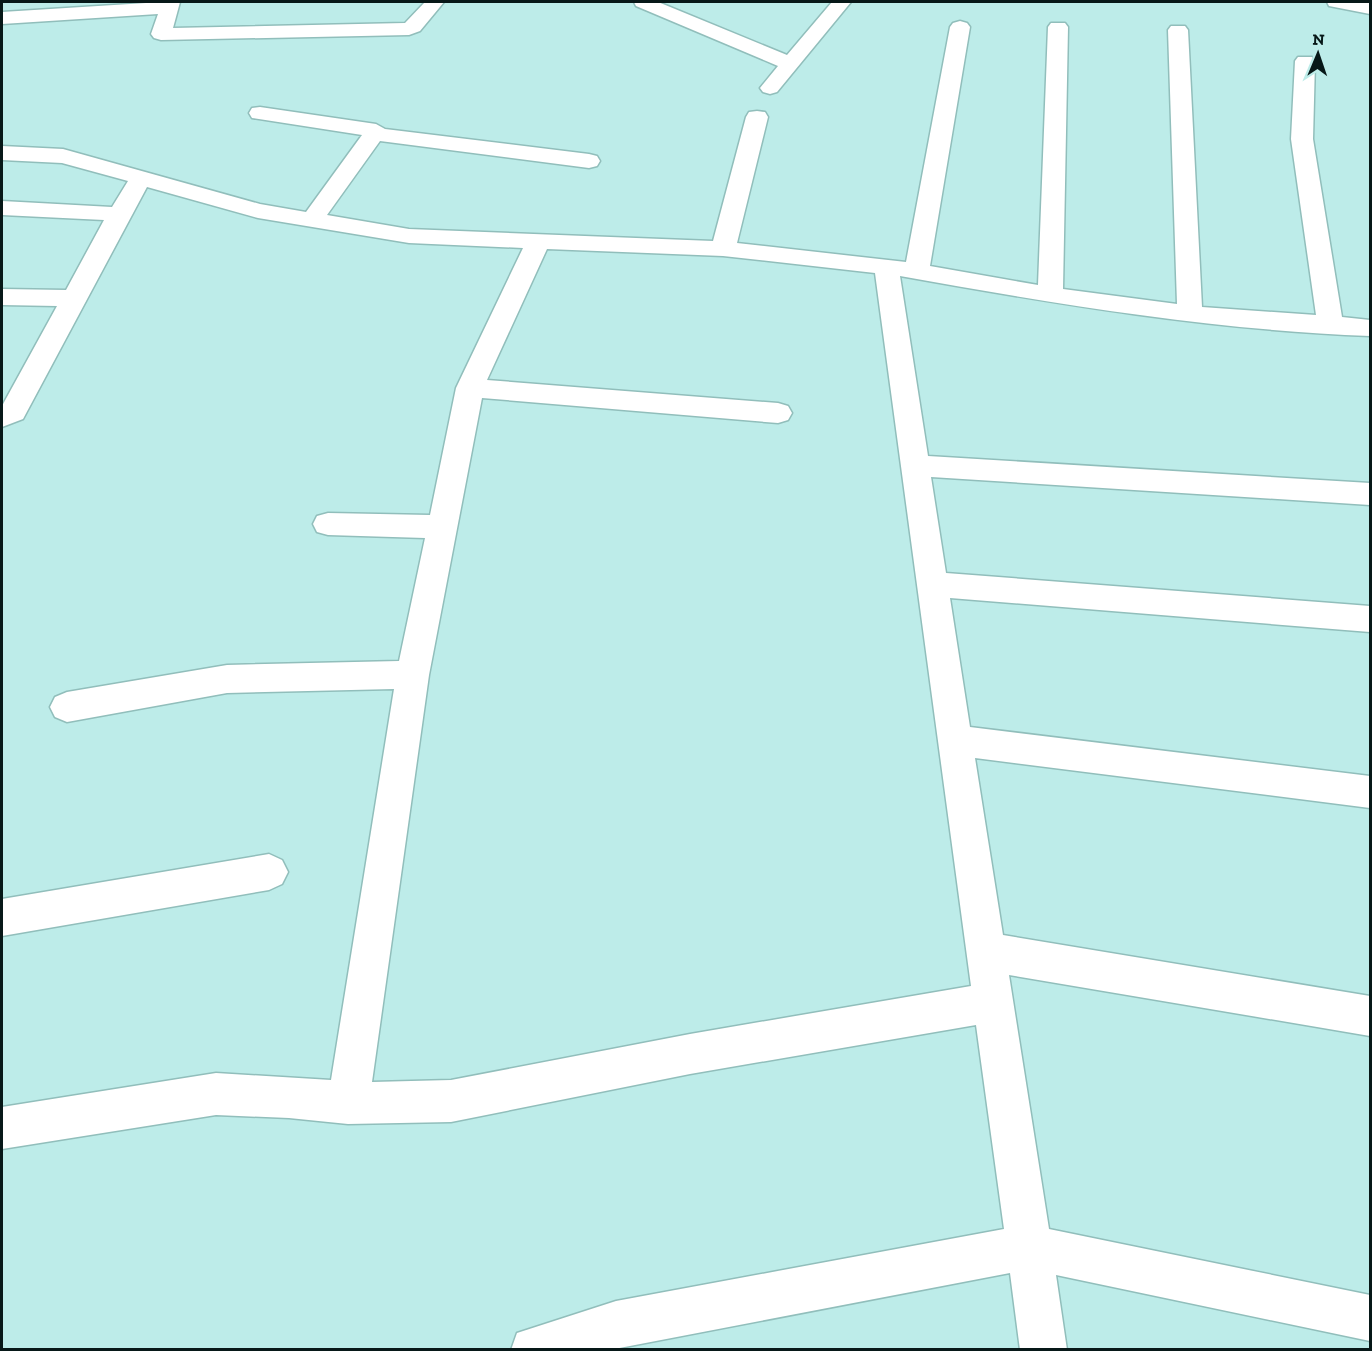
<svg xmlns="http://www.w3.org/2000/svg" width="1372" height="1351" viewBox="0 0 1372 1351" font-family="'Zilla Slab',serif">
<rect width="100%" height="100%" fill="#bdece9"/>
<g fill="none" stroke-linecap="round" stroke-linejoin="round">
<defs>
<g id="minor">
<polygon points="162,2 180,2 173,28 405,23 425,2 444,2 420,31 409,35 161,40 154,38 151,34 158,14 2,24 2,12"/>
<polygon points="634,2 658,2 787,55 832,2 851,2 777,92 770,94 763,92 760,88 778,66 636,6"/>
<polygon points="1327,2 1370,2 1370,14 1329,6"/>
<path d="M960,21L967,23L970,27L930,266L1038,285L1048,27L1051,23H1065L1068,27L1063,289L1177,304L1168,30L1171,26H1185L1188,30L1202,307L1316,315L1291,139L1295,61L1298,57H1312L1315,61L1313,139L1342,317L1370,320V336C1212,330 1056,304 900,276L928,456L1370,483V505L931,477L946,573L1370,606V632L950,598L970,727L1370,776V808L975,758L1003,935L1370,996V1036L1009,975L1049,1229L1370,1295V1341L1056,1275L1067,1350H1020L1010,1273L609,1350H511L517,1333L616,1301L1004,1229L976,1025L690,1074L451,1122L348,1124L289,1118L216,1115L2,1149V1107L216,1073L331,1080L394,689L227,693L67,722L55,717L50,707L55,697L67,692L227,665L399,661L425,538L328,535L317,532L313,524L317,516L328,513L430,515L456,388L523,248L409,243L258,218L147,187L23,419L2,427V406L57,306L2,305V289L66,290L104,220L2,215V201L112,207L128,181L62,163L2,160V146L63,149L260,204L306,212L362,135L252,118L249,113L252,108L260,107L376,124L385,129L589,154L597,156L600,161L597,166L589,168L380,141L327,215L409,229L713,241L746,117L749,112L757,111L765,112L768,117L737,243L906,262L950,27L953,23ZM547,249L723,256L875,273L971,986L690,1034L451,1080L372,1082L429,675L482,398L778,423L788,420L792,413L788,406L778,403L487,380Z"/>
<polygon points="269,854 282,860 288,872 282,884 269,890 2,936 2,899"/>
</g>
</defs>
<use href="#minor" stroke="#91bebb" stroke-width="3"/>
<use href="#minor" fill="#fff" fill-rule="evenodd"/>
</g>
<rect width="1372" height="1351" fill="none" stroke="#071818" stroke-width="6"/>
<g transform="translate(1318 54) rotate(2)" stroke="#bdece9" stroke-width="4.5" paint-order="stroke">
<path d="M0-4.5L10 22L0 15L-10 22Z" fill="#071818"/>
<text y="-9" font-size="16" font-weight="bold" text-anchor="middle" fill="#071818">N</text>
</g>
</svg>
